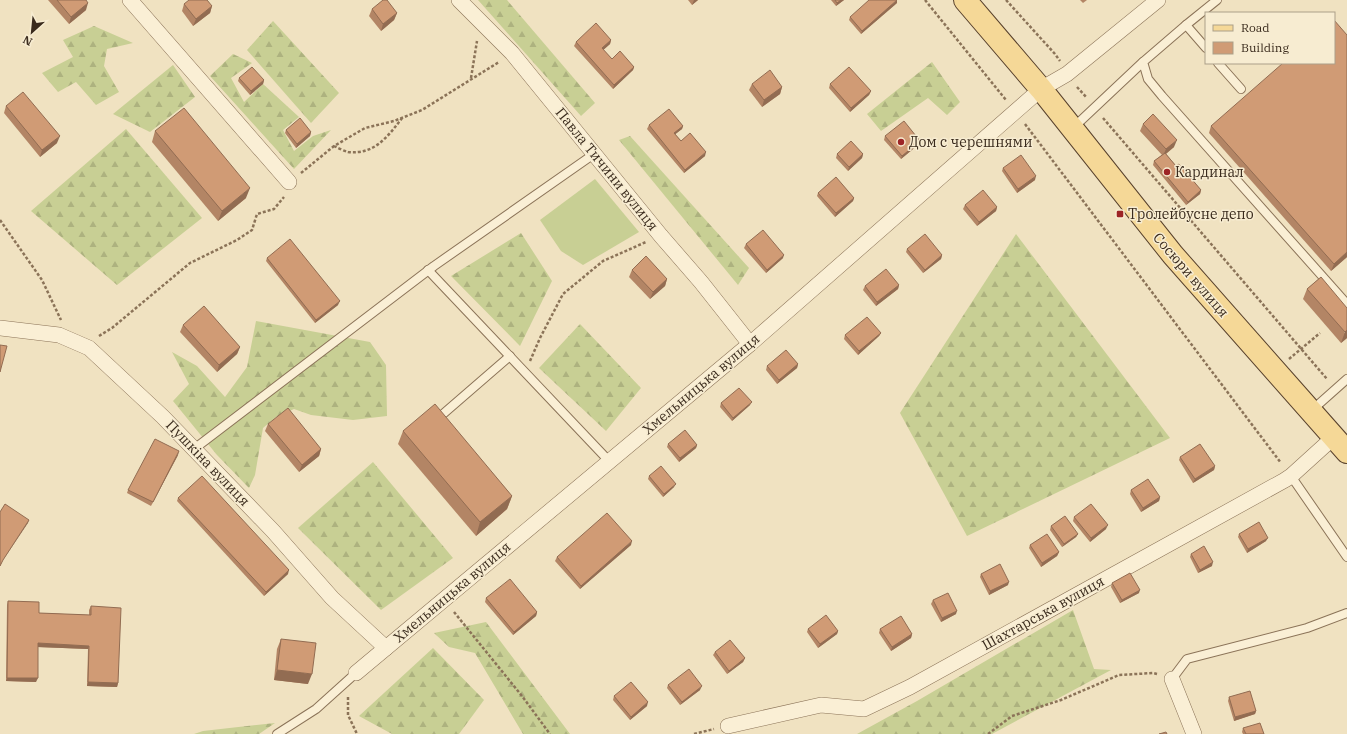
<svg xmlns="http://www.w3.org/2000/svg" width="1347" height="734" viewBox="0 0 1347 734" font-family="'IBM Plex Serif',serif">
<defs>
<pattern id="forest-firs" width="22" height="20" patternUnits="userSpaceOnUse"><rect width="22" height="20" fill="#c8cf94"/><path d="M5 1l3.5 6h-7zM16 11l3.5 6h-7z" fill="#adb27f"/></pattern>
</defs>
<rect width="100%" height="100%" fill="#f0e2c1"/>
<polygon fill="#c8cf94" points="595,179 639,232 583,265 561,251 540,220"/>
<g fill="url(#forest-firs)">
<polygon points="478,0 507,0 595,103 581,116"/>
<polygon points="273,21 339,93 311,123 247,50"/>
<polygon points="94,26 133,43 107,49 104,66 119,92 96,105 76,82 58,92 42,73 73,57 63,40"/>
<polygon points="233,54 252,63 231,78 244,102 263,84 299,117 283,130 294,151 313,136 331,130 294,169 210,76"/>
<polygon points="932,62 960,102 947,115 928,98 881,131 867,114"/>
<polygon points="173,65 195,97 150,132 113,114"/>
<polygon points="126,129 202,218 117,285 31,211"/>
<polygon points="630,136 749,268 738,285 619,140"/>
<polygon points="521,233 552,281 520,346 451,276"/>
<polygon points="1016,234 1170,438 967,536 900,413"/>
<polygon points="256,321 370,342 386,365 387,416 353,420 311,415 294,409 276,417 263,428 255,475 249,488 217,455 173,401 189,384 172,352 197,366 225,397 247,367"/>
<polygon points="580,324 641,388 606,431 539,368"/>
<polygon points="373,462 453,558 381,610 298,528"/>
<polygon points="1073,610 1094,669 1111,670 992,734 857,734 917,701"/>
<polygon points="486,622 570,734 523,734 475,653 449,647 434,633"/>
<polygon points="433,648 484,700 459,734 392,734 359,716"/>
<polygon points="275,723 259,734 194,734 203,731"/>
</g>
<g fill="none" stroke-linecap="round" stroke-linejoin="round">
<defs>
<g id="service">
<polyline points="1186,25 1143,62 1148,79 1162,96 1347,304"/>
<polyline points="1206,48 1186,25 1217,0"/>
<polyline points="1218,63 1241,89"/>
<polyline points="1074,127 1143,62"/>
<polyline points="428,270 609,461"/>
<polyline points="1311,411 1347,379"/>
<polyline points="443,414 510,356"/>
<polyline points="194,449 434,266 594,154"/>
<polyline points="1291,476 1347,557"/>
<polyline points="1172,679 1187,659 1307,628 1347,613"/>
<polyline points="277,734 316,709 356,673"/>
</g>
<g id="minor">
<polyline points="130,0 289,182"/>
<polyline points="459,0 512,53 661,236 701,282 750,344"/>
<polyline points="0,328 59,335 89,348 163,417 273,531 332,598 386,648"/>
<polyline points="356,673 750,344 1041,89 1067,74 1158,0"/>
<polyline points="1172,679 1194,734"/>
<polyline points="728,726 821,705 864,709 910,687 1285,480 1291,476 1334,437"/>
</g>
<polyline id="primary" points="965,0 1041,89 1173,255 1347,452"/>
</defs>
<use href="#service" stroke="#8b7358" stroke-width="10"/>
<use href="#minor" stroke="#8b7358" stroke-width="16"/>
<use href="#primary" stroke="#58412c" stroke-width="24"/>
<g stroke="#8b7358" stroke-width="2.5" stroke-dasharray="3 2" stroke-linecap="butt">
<polyline points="925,0 1006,100"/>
<polyline points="1006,0 1055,54 1060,61"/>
<polyline points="471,78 477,41"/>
<polyline points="1077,87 1087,98"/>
<polyline points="1103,118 1327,379"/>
<polyline points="1025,124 1281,463"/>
<path d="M334,146C338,148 344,151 348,152C375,155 388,136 403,117"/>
<polyline points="301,173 334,146 365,128 394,121 422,110 499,62"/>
<polyline points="0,220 42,280 61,320"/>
<polyline points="99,336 112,328 190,263 237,240 252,230 257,214 274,209 284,197"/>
<polyline points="1289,359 1320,333"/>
<polyline points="530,361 540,338 563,294 603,261 646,242"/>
<polyline points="454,612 522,696 550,734"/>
<polyline points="348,697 348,715 357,734"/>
<polyline points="694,734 714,729"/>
<polyline points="988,734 1012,716 1061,700 1119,675 1153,673 1157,674"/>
</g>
<use href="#service" stroke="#faefd5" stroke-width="8"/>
<use href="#minor" stroke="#faefd5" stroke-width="15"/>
<use href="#primary" stroke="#f5d897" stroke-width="22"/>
</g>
<g fill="#b38565">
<polygon points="48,0 86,0 86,10 69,24"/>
<polygon points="688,0 698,0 692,5"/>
<polygon points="831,0 844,0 836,6"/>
<polygon points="1080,0 1087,0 1083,3"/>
<polygon points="897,3 861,34 849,20 850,17"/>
<polygon points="184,4 212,6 210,13 193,26 182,11"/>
<polygon points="372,9 397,13 394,20 381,31 369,16"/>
<polygon points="611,40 610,44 603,50 612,59 634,67 633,70 613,89 574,46 576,42"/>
<polygon points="239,78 264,80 263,84 250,95 238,81"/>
<polygon points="752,84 782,87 780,94 762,107 749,90"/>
<polygon points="830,84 871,91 869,95 850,112 829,88"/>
<polygon points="6,106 57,143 40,157 4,113"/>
<polygon points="1143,124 1174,147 1166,154 1176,166 1201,190 1200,194 1186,205 1153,165 1154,161 1162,155 1140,131"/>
<polygon points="649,125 683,126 682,129 675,134 681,141 705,156 684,173 647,129"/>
<polygon points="1211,126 1347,257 1331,271 1209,133"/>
<polygon points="286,130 311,132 310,136 296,148 285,133"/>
<polygon points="155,131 246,198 218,221 152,142"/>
<polygon points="885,136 920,141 919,144 901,159 884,140"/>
<polygon points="837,154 863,154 862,158 848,171 836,158"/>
<polygon points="1003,168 1035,180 1017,193 1002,171"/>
<polygon points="818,193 854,198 853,201 835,217 817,196"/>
<polygon points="965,205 997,207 996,211 977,226 963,209"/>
<polygon points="746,244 783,258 766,273 744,248"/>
<polygon points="907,249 942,255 941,259 923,273 906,252"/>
<polygon points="267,258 338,305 315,323 266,261"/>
<polygon points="632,270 667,279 665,286 650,299 629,277"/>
<polygon points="1321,277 1347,338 1341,343 1303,299 1307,289"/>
<polygon points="899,285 898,289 876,306 863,290 865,286"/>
<polygon points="183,325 240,347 237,354 217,372 180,332"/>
<polygon points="881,333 879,336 858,355 844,339 845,335"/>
<polygon points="798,364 797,368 777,384 766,370 767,366"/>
<polygon points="721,403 750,405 732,421 720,407"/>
<polygon points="268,424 321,449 319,456 299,472 265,431"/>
<polygon points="403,431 512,496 507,509 476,536 398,444"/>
<polygon points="668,444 697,445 696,448 679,462 667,447"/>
<polygon points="178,455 151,506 127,493 128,490"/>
<polygon points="1180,457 1215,466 1214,470 1193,483 1179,460"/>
<polygon points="649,476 674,487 663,497 648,479"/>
<polygon points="1131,490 1160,497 1159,501 1141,512 1130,494"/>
<polygon points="178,498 288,574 264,596 177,501"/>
<polygon points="1074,517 1106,529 1090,542 1073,521"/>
<polygon points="1051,526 1078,534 1076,537 1062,547 1050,530"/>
<polygon points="1239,534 1266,541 1247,553 1238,537"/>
<polygon points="631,545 580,589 555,561 557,557"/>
<polygon points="1030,545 1059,552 1057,556 1041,567 1029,548"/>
<polygon points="1191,554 1212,566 1198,573 1190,557"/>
<polygon points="981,574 1008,585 989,595 980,577"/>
<polygon points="1112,583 1139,593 1120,603 1111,587"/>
<polygon points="486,598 537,612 536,616 513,635 485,602"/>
<polygon points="933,600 956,614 941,622 931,604"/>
<polygon points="8,601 39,613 89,615 89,610 91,606 118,683 117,687 87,686 88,649 38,647 36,682 6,681 7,605"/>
<polygon points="808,629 838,631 837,634 818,648 807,632"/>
<polygon points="880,629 912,634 911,638 891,651 879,633"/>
<polygon points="281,639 308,684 274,680 277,649"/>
<polygon points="715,652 745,658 743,662 727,674 713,655"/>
<polygon points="668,685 700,690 680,705 667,688"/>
<polygon points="614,696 647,706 630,720 613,700"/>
<polygon points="1229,697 1256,711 1255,714 1234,721 1228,701"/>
<polygon points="1243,728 1264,734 1243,734 1242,732"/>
</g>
<g fill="#926c52">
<polygon points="694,0 698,0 692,5"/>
<polygon points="841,0 844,0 836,6 837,3"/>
<polygon points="897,0 897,3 861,34 862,31"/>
<polygon points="88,3 86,10 69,24 71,17"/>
<polygon points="212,6 210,13 193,26 196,19"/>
<polygon points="397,13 394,20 381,31 383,24"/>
<polygon points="611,40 610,44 601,52 602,48"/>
<polygon points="634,67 633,70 613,89 614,85"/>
<polygon points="264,80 263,84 250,95 251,91"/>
<polygon points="782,87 780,94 762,107 764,100"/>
<polygon points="871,91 869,95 850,112 851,108"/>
<polygon points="683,126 682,129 673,136 674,133"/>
<polygon points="311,132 310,136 296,148 297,144"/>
<polygon points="60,136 57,143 40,157 42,150"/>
<polygon points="1177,140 1174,147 1163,156 1166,149"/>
<polygon points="920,141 919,144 901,159 902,156"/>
<polygon points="706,152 705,156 684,173 685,170"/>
<polygon points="863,154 862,158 848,171 849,167"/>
<polygon points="1036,176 1035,180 1017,193 1018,189"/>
<polygon points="250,188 246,198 218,221 222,211"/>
<polygon points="1201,190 1200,194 1186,205 1188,202"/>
<polygon points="854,198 853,201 835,217 836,213"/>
<polygon points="997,207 996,211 977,226 979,222"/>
<polygon points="1347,252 1347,257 1331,271 1334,264"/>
<polygon points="784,255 783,258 766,273 767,270"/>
<polygon points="942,255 941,259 923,273 925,270"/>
<polygon points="667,279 665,286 650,299 653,292"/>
<polygon points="899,285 898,289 876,306 877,302"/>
<polygon points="340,301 338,305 315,323 316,320"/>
<polygon points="1347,330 1347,338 1341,343 1345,332"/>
<polygon points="881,333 879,336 858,355 859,351"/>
<polygon points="240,347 237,354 217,372 219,365"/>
<polygon points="798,364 797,368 777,384 779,380"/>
<polygon points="752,402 750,405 732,421 733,418"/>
<polygon points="697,445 696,448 679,462 680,458"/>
<polygon points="321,449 319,456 299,472 302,465"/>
<polygon points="179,451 178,455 151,506 153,502"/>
<polygon points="1215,466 1214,470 1193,483 1195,479"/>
<polygon points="676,484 674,487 663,497 664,494"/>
<polygon points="512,496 507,509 476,536 480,522"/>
<polygon points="1160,497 1159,501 1141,512 1143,508"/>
<polygon points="29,520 28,523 1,563 0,566 3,560"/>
<polygon points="1108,525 1106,529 1090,542 1091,538"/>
<polygon points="1078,534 1076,537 1062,547 1064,544"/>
<polygon points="1268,538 1266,541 1247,553 1248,549"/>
<polygon points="632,541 631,545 580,589 581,586"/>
<polygon points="1059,552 1057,556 1041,567 1042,563"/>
<polygon points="1213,562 1212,566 1198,573 1200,570"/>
<polygon points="289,570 288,574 264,596 266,592"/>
<polygon points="1009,582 1008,585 989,595 990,591"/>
<polygon points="1140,590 1139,593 1120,603 1122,600"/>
<polygon points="957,611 956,614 941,622 942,618"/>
<polygon points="537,612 536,616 513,635 514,632"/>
<polygon points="838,631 837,634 818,648 820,644"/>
<polygon points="912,634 911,638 891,651 892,647"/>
<polygon points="38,643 89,646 88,649 37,647"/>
<polygon points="745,658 743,662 727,674 729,671"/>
<polygon points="277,670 312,674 308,684 274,680"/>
<polygon points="7,678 38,678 36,682 6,681"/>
<polygon points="88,682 118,683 117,687 87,686"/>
<polygon points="702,686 700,690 680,705 682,702"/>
<polygon points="648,702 647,706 630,720 631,717"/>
<polygon points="1256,711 1255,714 1234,721 1235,717"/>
</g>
<g fill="#d09b75" stroke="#926c52">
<polygon points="57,0 86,0 88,3 71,17"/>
<polygon points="189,0 207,0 212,6 196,19 184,4"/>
<polygon points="383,0 387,0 397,13 383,24 372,9"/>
<polygon points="835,0 841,0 837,3"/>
<polygon points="869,0 897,0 862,31 850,17"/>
<polygon points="1334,20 1347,35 1347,252 1334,264 1211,126 1283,63 1334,63"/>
<polygon points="596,23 611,40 602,48 612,59 620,51 634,67 614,85 576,42"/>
<polygon points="252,67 264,80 251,91 239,78"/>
<polygon points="849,67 871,91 851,108 830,84"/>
<polygon points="770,70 782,87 764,100 752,84"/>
<polygon points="23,92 60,136 42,150 6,106"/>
<polygon points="184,108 250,188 222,211 155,131"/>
<polygon points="669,109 683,126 674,133 681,141 690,133 706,152 685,170 649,125"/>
<polygon points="1153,114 1177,140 1166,149 1143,124"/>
<polygon points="300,118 311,132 297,144 286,130"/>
<polygon points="904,121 920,141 902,156 885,136"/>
<polygon points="851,141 863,154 849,167 837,154"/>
<polygon points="1165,153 1176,166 1179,164 1201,190 1188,202 1154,161"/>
<polygon points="1021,155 1036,176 1018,189 1003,168"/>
<polygon points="836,177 854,198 836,213 818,193"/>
<polygon points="983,190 997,207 979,222 965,205"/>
<polygon points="763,230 784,255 767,270 746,244"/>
<polygon points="925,234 942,255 925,270 907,249"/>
<polygon points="290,239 340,301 316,320 267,258"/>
<polygon points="646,256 667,279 653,292 632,270"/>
<polygon points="886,269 899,285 877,302 865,286"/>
<polygon points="1321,277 1347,308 1347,330 1345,332 1307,289"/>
<polygon points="204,306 240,347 219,365 183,325"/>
<polygon points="867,317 881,333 859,351 845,335"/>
<polygon points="0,345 7,346 0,372"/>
<polygon points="786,350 798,364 779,380 767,366"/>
<polygon points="739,388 752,402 733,418 721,403"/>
<polygon points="435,404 512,496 480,522 403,431"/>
<polygon points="288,408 321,449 302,465 268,424"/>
<polygon points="685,430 697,445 680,458 668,444"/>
<polygon points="155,439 179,451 153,502 128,490"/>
<polygon points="1200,444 1215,466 1195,479 1180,457"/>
<polygon points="661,466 676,484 664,494 649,476"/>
<polygon points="202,476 289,570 266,592 178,498"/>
<polygon points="1148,479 1160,497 1143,508 1131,490"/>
<polygon points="5,504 29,520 3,560 0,566 0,512"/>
<polygon points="1091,504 1108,525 1091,538 1074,517"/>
<polygon points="607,513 632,541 581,586 557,557"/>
<polygon points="1065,516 1078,534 1064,544 1051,526"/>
<polygon points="1259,522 1268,538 1248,549 1239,534"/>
<polygon points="1047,534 1059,552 1042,563 1030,545"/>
<polygon points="1204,546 1213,562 1200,570 1191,554"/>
<polygon points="1000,564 1009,582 990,591 981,574"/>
<polygon points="1130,573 1140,590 1122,600 1112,583"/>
<polygon points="510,579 537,612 514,632 486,598"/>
<polygon points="948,593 957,611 942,618 933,600"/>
<polygon points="8,601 39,602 39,613 91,615 91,606 121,608 118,683 88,682 89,646 38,643 38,678 7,678"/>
<polygon points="826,615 838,631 820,644 808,629"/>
<polygon points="901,616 912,634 892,647 880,629"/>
<polygon points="281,639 316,643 312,674 277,670"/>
<polygon points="730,640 745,658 729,671 715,652"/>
<polygon points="689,669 702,686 682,702 668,685"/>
<polygon points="631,682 648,702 631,717 614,696"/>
<polygon points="1250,691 1256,711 1235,717 1229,697"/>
<polygon points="1260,723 1264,734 1246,734 1243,728"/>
<polygon points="1166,732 1167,734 1159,734"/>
</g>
<g fill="#9d2426" stroke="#f7ecd1" stroke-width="1.5">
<circle cx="901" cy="142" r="4"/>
<circle cx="1167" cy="172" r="4"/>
<rect x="1116" y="210" width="8" height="8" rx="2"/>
</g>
<g text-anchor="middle" stroke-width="3" stroke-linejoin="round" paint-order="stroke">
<g font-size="14" fill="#3a2b1d" stroke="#f7ecd1" text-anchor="start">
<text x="909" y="147">Дом с черешнями</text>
<text x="1175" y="177">Кардинал</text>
<text x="1128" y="219">Тролейбусне депо</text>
</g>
<g font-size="14" fill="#3a2b1d" stroke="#f7ecd1">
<text transform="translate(607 169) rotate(51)" y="5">Павла Тичини вулиця</text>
<text transform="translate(1191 275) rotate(49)" y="5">Сосюри вулиця</text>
<text transform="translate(701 384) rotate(-40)" y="5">Хмельницька вулиця</text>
<text transform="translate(208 463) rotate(46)" y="5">Пушкіна вулиця</text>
<text transform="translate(452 592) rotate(-40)" y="5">Хмельницька вулиця</text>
<text transform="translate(1043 613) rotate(-29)" y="5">Шахтарська вулиця</text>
</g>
</g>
<rect x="1205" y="12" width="130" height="52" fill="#f7ecd1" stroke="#ab9f89"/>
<rect x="1213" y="25" width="20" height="6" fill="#f5d897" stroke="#ab9f89"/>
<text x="1241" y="32" font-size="12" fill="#3a2b1d">Road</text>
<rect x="1213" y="42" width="20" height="12" fill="#d09b75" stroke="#ab9f89"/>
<text x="1241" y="52" font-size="12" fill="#3a2b1d">Building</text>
<g transform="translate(32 32) rotate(207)" stroke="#f7ecd1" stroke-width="3" paint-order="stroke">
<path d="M0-3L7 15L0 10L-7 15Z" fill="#3a2b1d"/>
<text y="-6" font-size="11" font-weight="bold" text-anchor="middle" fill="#3a2b1d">N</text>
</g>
</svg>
